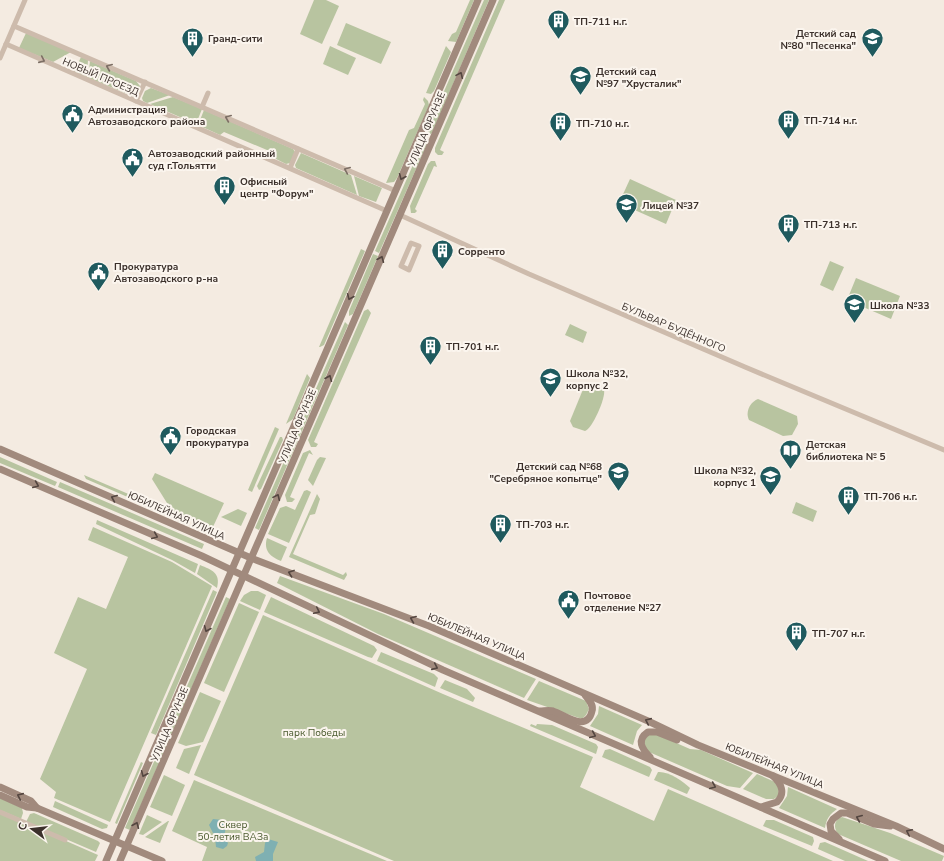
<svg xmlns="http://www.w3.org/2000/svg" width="944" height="861" viewBox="0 0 944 861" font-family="'Nunito Sans',sans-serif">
<rect width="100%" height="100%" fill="#f4ebe1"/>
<g fill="#b8c4a0">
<polygon points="314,0 326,0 339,6 322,44 300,34"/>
<polygon points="470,0 474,0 456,42 448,41 452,34 456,32"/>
<polygon points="484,0 489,0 432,133 429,135 427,130"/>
<polygon points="499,0 505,0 440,150 444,152 442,155 438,155 435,152 435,148"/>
<polygon points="346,23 391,42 381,64 337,45"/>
<polygon points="26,33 71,52 53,62 19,48"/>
<polygon points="330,46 356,58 348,75 323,64"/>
<polygon points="446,46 451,52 434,91 431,94 426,93"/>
<polygon points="81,57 88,60 87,77 74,72"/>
<polygon points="90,61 136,81 140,86 135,97 88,78"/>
<polygon points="151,88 170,95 147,103 143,101 142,98 145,91"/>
<polygon points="173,97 202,109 196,124 150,104"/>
<polygon points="424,97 428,101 429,105 397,178 394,182 386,183 409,130 414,128 425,104 423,100"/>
<polygon points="204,110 293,149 295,152 290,163 286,164 274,158 274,153 224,132 220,135 198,125"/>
<polygon points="424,140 427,144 379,253 375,251"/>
<polygon points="301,153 351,175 357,195 296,168 295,165"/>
<polygon points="431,161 435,161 437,167 434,166 415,209 417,211 415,213 411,213 410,206 428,164"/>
<polygon points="354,176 382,188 376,202 359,196"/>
<polygon points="630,179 676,200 666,224 619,203"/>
<polygon points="361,249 365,251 324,345 320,347 319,347"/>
<polygon points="373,254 378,256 353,314 349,316 349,311"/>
<polygon points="830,261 844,267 833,291 820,285"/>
<polygon points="856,278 900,296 891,319 847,300"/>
<polygon points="368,309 371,313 314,442 318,444 316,447 311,447 308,440 364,311"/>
<polygon points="345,322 348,325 259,530 255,528"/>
<polygon points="570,324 587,332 583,343 565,335"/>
<polygon points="307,374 310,378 293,419 286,424"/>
<path d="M590,384L604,390C606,398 592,429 585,431L573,427L570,421L584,387Z"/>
<path d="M758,399L797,416L798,424L792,435L783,436L749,420C745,412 750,402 758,399Z"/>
<polygon points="275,427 279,429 252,492 248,490"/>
<polygon points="280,437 282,437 283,440 261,489 259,490 257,486"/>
<polygon points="310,450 313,455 309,453 290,497 295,499 292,502 287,502 285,495 303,453"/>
<polygon points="0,457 57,482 55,486 0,463"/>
<polygon points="320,457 326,458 313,486 308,480 317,460"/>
<polygon points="155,473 224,503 212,529 172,511 152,479"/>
<polygon points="84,475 166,510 167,514 86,479"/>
<polygon points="60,482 204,544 202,549 58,487"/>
<polygon points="307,490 311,492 289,543 268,534 280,508 286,506 295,510 304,491"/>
<polygon points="317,494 320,499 315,514 310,515 293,554 343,575 346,572 347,575 344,580 289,557"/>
<polygon points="796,502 817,511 813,522 792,513"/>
<polygon points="238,509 247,513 241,526 221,517"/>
<polygon points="97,520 198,564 195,573 172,560 96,524"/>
<polygon points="93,527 172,562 212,586 110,822 54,798 56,792 40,779 87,669 54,653 78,597 106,609 128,557 88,540"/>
<path d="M267,538L287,547L281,561C271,557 263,551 267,538Z"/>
<path d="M200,565C212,570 221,573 217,588L197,574Z"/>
<polygon points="280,576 384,614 536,679 524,698 378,634 277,583"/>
<polygon points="213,590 217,592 156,735 151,733"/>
<polygon points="251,591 258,591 266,595 260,610 240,601 244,595"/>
<polygon points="226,597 230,599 130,830 125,828"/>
<polygon points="271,597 374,646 377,650 372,658 368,657 264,612"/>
<polygon points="239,603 259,612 224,692 204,683"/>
<polygon points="263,615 443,694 593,757 580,787 654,821 668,789 833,861 394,861 194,775"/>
<polygon points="381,652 434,674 438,678 435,687 377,661"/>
<polygon points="445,680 467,689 475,698 473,702 440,688"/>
<polygon points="539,681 586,701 589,709 586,715 582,719 527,700"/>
<polygon points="200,692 221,701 203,742 186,746 178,743"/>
<polygon points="599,706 642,725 637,731 633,745 590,726 598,714"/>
<polygon points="531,724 536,726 537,724 552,725 596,744 598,747 596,754 530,726"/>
<polygon points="647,735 658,735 690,749 701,750 753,773 740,788 727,786 649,752 644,746 645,737"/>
<polygon points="201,745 189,774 176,768 184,749"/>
<polygon points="610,749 650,767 652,770 649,777 602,757 605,750"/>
<polygon points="141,762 143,763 117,824 115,823"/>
<path d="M658,772C668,771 683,781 690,788L687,794L654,780Z"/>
<polygon points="757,774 775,782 779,788 778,796 774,799 766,799 743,789"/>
<polygon points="164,775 185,785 172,816 150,807"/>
<polygon points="194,780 387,861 202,861 207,847 172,831"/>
<path d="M788,787L837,809C830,814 826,819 825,828L779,808L787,796Z"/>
<polygon points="0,798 22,808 23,813 21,819 0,810"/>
<polygon points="55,801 108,825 107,828 102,829 53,807"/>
<polygon points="0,812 98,855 95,861 0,861"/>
<polygon points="34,813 98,841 100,843 96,852 26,822 30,814"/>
<polygon points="147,815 162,822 143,835 139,834"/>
<path d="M842,817L890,833L944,856L942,861H901L838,834C833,827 834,820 842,817Z"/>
<polygon points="766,820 774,820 813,837 814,841 812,846 763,826"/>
<polygon points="168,821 169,821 160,843 145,837"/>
<polygon points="825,842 868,861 845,861 818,849 820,843"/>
</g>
<g fill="#7fb0b2">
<polygon points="213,819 222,820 226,826 224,838 228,843 227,846 223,849 216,847 215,837 209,825"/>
<polygon points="268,839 278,842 273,854 273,861 256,861 255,857 264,852 265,843"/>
</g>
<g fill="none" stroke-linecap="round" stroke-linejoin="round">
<g stroke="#cdbbac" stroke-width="5">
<polyline points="14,26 396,191"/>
<polyline points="6,44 387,211"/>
<polyline points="0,58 25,0"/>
<polyline points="136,101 145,82"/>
<polyline points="202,107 208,93"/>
<polyline points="290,168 298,149"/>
<polyline points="400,215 529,274 745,367 944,450"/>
<polygon points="411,243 419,246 409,270 401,266"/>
<polyline points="0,812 65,840"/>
</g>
<g stroke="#a18a7d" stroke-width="7">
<polyline points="0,449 251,558 429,626 648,721 698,745 896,826 944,849"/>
<polyline points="0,469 202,556 443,670 885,861"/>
<path d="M540,711C544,711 549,710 553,711C565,715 587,733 592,711C594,705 589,700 585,695"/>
<path d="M650,757C642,749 636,740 648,732H657L677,740"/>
<polyline points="0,787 31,801 37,808"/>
<polyline points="0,795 27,807 37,808 162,861"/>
<path d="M761,807L777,802C786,793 781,783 773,776"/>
<polyline points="839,839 831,831 830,824 833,819 841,813 847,813 874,824 890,826"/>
<polyline points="106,861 478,0"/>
<polyline points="120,861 493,0"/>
</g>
</g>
<defs><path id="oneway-chevron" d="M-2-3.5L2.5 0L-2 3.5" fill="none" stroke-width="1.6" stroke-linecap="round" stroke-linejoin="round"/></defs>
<g stroke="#7d6f65">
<use href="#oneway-chevron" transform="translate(42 60) rotate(24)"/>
<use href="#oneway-chevron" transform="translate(109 67) rotate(-157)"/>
<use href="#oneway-chevron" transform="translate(228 118) rotate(-157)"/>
<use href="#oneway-chevron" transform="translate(347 170) rotate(-157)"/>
</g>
<g stroke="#544640">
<use href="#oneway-chevron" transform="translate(460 75) rotate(-66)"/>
<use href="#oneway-chevron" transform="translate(402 177) rotate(113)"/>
<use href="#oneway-chevron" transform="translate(381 259) rotate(-67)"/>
<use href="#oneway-chevron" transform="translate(350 297) rotate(113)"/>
<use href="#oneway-chevron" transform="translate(329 378) rotate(-67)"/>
<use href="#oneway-chevron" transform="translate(36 485) rotate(23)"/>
<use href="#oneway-chevron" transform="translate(277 497) rotate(-66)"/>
<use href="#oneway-chevron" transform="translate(114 498) rotate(-157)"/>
<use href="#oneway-chevron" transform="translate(155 536) rotate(23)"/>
<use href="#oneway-chevron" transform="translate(291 573) rotate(-160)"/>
<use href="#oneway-chevron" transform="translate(317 611) rotate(26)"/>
<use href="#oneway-chevron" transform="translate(413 619) rotate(-158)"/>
<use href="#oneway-chevron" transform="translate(207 629) rotate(113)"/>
<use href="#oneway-chevron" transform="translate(435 667) rotate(24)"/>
<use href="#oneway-chevron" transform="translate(648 721) rotate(-156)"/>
<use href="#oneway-chevron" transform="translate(593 735) rotate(23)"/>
<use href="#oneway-chevron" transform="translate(144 774) rotate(113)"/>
<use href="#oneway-chevron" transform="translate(713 786) rotate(23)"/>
<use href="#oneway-chevron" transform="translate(20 796) rotate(-156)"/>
<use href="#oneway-chevron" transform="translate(859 818) rotate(-157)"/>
<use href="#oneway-chevron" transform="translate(136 825) rotate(-67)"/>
<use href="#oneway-chevron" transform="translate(909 832) rotate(-154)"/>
</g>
<defs>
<symbol id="building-pin" viewBox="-11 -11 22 30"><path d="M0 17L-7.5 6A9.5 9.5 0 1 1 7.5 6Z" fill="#1f5a5e" stroke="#fbf5ee"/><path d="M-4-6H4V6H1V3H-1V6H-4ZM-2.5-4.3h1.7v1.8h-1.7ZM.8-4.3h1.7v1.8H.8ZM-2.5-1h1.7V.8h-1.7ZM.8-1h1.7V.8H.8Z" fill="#fff"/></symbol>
<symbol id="school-pin" viewBox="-11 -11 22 30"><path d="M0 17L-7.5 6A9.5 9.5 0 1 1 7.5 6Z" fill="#1f5a5e" stroke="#fbf5ee"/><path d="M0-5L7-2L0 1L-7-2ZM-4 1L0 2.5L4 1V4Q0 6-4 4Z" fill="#fff"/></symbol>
<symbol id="civic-pin" viewBox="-11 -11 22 30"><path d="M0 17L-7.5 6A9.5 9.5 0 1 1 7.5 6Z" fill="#1f5a5e" stroke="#fbf5ee"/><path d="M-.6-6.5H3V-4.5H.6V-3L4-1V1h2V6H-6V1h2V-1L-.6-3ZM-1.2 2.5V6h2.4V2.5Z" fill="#fff"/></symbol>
<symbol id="library-pin" viewBox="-11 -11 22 30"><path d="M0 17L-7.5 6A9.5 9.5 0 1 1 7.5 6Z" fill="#1f5a5e" stroke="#fbf5ee"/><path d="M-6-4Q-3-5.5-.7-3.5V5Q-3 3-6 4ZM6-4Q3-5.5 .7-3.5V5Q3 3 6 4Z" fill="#fff"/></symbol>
</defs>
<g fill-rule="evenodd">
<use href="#building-pin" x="546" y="8" width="25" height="34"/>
<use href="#building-pin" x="180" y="26" width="25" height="34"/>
<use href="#school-pin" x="860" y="26" width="25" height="34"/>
<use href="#school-pin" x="568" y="64" width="25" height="34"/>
<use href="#civic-pin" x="60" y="102" width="25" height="34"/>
<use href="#building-pin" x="776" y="108" width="25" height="34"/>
<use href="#building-pin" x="548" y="110" width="25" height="34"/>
<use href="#civic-pin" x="120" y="146" width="25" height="34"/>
<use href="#building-pin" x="212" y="174" width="25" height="34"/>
<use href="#school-pin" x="614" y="192" width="25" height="34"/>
<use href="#building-pin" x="776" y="212" width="25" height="34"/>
<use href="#building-pin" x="430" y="238" width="25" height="34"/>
<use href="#civic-pin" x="86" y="260" width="25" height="34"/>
<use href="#school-pin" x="842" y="292" width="25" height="34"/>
<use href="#building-pin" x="418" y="334" width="25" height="34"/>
<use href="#school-pin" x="538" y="366" width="25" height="34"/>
<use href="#civic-pin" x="158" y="424" width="25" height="34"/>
<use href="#library-pin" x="778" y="438" width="25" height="34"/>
<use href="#school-pin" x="606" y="460" width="25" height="34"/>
<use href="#school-pin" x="758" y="464" width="25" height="34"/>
<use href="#building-pin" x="836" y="484" width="25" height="34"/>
<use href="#building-pin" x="488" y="512" width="25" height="34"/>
<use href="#civic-pin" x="556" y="588" width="25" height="34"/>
<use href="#building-pin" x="784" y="620" width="25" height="34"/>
</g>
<g text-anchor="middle" stroke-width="4" stroke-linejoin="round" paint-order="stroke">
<g font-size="10" font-weight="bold" fill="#3b302b" stroke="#fbf5ee" text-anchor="start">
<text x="574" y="25">ТП-711 н.г.</text>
<text x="856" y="37" text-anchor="end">Детский сад<tspan x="856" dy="12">№80 "Песенка"</tspan></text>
<text x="208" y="42">Гранд-сити</text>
<text x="596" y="75">Детский сад<tspan x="596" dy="12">№97 "Хрусталик"</tspan></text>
<text x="88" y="113">Администрация<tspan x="88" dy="12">Автозаводского района</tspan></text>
<text x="804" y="124">ТП-714 н.г.</text>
<text x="576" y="127">ТП-710 н.г.</text>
<text x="148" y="157">Автозаводский районный<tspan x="148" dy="12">суд г.Тольятти</tspan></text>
<text x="240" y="185">Офисный<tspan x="240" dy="12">центр "Форум"</tspan></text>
<text x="642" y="209">Лицей №37</text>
<text x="804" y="228">ТП-713 н.г.</text>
<text x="458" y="255">Сорренто</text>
<text x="114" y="270">Прокуратура<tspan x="114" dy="12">Автозаводского р-на</tspan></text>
<text x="870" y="309">Школа №33</text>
<text x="446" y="350">ТП-701 н.г.</text>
<text x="566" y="377">Школа №32,<tspan x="566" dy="12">корпус 2</tspan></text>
<text x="186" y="434">Городская<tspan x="186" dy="12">прокуратура</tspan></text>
<text x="806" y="448">Детская<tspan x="806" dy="12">библиотека № 5</tspan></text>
<text x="602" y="470" text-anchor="end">Детский сад №68<tspan x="602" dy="12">"Серебряное копытце"</tspan></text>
<text x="756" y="474" text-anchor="end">Школа №32,<tspan x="756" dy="12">корпус 1</tspan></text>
<text x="864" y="500">ТП-706 н.г.</text>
<text x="516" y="528">ТП-703 н.г.</text>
<text x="584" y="599">Почтовое<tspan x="584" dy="12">отделение №27</tspan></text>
<text x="812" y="637">ТП-707 н.г.</text>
</g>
<g font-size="10" fill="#3b302b" stroke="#fbf5ee">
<text transform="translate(101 76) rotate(23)" y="4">НОВЫЙ ПРОЕЗД</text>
<text transform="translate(426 129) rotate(-67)" y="4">УЛИЦА ФРУНЗЕ</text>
<text transform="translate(674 327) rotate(23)" y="4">БУЛЬВАР БУДЁННОГО</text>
<text transform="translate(297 426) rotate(-67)" y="4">УЛИЦА ФРУНЗЕ</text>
<text transform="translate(177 515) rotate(24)" y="4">ЮБИЛЕЙНАЯ УЛИЦА</text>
<text transform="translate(477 636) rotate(23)" y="4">ЮБИЛЕЙНАЯ УЛИЦА</text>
<text transform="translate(169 724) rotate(-67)" y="4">УЛИЦА ФРУНЗЕ</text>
<text transform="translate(775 765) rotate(22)" y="4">ЮБИЛЕЙНАЯ УЛИЦА</text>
</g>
<g font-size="10" fill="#4a5a2e" stroke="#fbf5ee">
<text x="314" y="736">парк Победы</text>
<text x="233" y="828">Сквер<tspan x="233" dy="12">50-летия ВАЗа</tspan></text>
</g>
</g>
<g transform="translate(32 829) rotate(285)" stroke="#fbf5ee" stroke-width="3" paint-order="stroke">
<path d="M0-3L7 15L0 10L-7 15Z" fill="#3b302b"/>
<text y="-6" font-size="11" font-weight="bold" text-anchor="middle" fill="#3b302b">С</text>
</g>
</svg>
